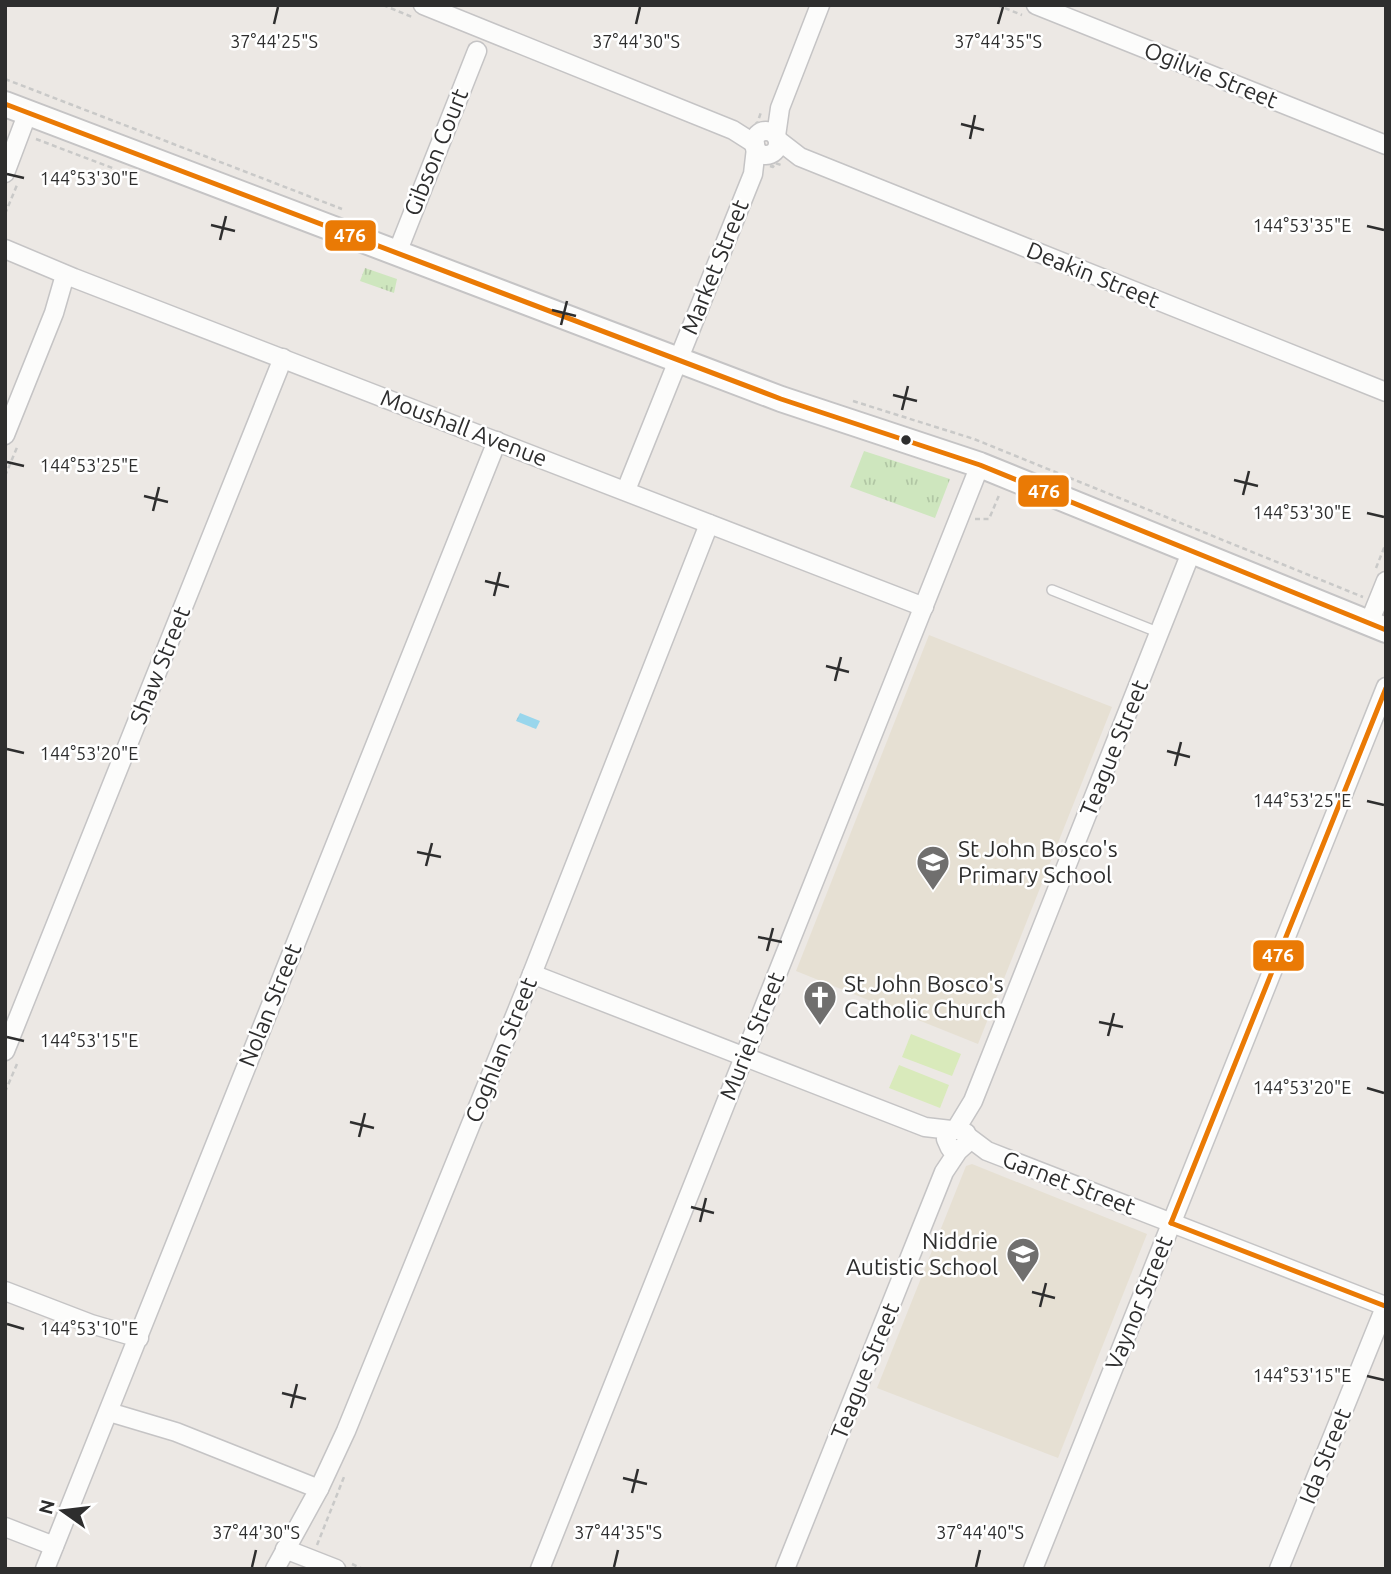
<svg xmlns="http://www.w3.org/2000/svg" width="1391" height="1574" viewBox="0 0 1391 1574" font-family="Ubuntu,sans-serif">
<defs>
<pattern id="park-tufts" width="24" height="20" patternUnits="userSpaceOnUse" patternTransform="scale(1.75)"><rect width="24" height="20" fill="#cee6be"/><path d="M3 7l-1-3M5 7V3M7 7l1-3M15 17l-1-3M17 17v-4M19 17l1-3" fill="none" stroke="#b1c6a4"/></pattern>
<pattern id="water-ripples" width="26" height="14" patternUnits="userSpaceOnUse" patternTransform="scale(1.75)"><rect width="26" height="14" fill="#99d6ec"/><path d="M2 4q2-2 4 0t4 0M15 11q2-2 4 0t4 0" fill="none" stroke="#84b8cb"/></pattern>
</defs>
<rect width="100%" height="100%" fill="#ece8e4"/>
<g fill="#e6e0d3">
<polygon points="929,635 1112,707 978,1044 796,971"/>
<polygon points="972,1164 1147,1234 1058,1458 877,1388 966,1166"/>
</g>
<g fill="url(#park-tufts)">
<polygon points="365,268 397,279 394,293 360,281"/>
<polygon points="864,451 950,479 935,518 850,487"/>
</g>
<g fill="#d9eabb">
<polygon points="911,1034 961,1054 952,1076 902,1057"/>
<polygon points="899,1065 949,1085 940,1108 889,1088"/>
</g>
<polygon fill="url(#water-ripples)" points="520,713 540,721 536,729 516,721"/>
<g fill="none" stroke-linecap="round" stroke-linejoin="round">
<defs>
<polyline id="lane" points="1052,590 1160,633"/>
<g id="street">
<polyline points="423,5 733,130 755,144"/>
<polyline points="1036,5 1386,145"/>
<circle cx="766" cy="143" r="12"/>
<polyline points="776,136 780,108 820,5"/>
<polyline points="778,140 800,157 1386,392"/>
<polyline points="5,173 28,112"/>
<polyline points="5,249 74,278 924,607"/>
<polyline points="397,253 477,51"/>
<polyline points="5,435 54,313 65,275"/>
<polyline points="626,490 753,174 756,148"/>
<polyline points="1369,623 1386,581"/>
<polyline points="532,974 925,1127 951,1130"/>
<polyline points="5,1051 283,358"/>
<polyline points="956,1129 973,1101 1192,550"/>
<polyline points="967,1136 987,1151 1385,1306"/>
<polyline points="5,1291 91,1324 139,1338"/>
<polyline points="109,1412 176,1432 319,1489"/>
<polyline points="5,1527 54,1546"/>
<polyline points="285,1549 336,1569"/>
<polyline points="45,1569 497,441"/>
<polyline points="275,1569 319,1489 346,1431 532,974 709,524"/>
<polyline points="540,1569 980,465"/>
<polyline points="785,1569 944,1172 958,1151 967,1143 966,1133 956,1129 948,1133 946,1139 950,1148 958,1151"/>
<polyline points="1033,1569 1386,687"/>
<polyline points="1279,1569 1386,1305"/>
</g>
<polyline id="secondary" points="5,104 781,399 980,465 1386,630"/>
</defs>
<use href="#lane" stroke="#c5c4c5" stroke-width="12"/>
<use href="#street" stroke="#c5c4c5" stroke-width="21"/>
<use href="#secondary" stroke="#c5c4c5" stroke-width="28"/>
<g stroke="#c9c9c8" stroke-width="2.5" stroke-dasharray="5 3.5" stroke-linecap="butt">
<polyline points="383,5 412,17"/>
<polyline points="997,5 1022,15"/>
<polyline points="5,79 342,209"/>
<polyline points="755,123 757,124 761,112"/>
<polyline points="36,139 115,169"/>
<polyline points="770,166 773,167 775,163 781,165 782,163"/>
<polyline points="5,214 17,185"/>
<polyline points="853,401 974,439 1363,597"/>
<polyline points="5,476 18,445"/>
<polyline points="975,519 989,519 1000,493"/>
<polyline points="1376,568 1386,543"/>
<polyline points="5,1092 17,1064"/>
<polyline points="317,1545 344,1477"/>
<polyline points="352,1564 363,1569"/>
</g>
<use href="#lane" stroke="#fcfcfb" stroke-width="9"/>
<use href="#street" stroke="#fcfcfb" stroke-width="18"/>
<use href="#secondary" stroke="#fcfcfb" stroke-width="24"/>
<defs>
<g id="bus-1">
<polyline points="5,104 781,399 980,465 1386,630"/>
<polyline points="1171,1223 1386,688"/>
<polyline points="1171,1223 1385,1306"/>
</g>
</defs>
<use href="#bus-1" stroke="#fff" stroke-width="10"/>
<use href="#bus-1" stroke="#ea7a05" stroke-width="5"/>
</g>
<path fill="none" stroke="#2e2e2e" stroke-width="2.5" d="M274,24L278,7M636,24L640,7M998,24L1003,7M961,124L984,130M970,139L975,115M7,174L24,178M211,225L235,231M1367,226L1384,230M220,240L226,216M552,310L576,316M561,325L567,301M893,395L917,401M902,410L908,386M7,462L24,466M1234,480L1258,486M1243,495L1249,471M144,496L168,502M153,511L159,487M1367,513L1384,517M485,581L509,587M494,596L500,572M826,666L849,672M835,681L841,657M7,749L24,753M1167,751L1190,757M1175,766L1181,742M1367,801L1384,805M417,852L441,857M426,866L432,843M758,937L782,942M767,951L773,928M1099,1022L1123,1027M1108,1036L1114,1013M7,1037L24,1041M1367,1088L1384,1093M350,1122L374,1128M359,1137L365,1113M691,1207L714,1213M700,1222L706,1198M1032,1292L1055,1298M1040,1307L1046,1283M7,1324L24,1329M1367,1376L1384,1380M282,1393L306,1399M291,1408L297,1384M623,1478L647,1484M632,1493L638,1469M252,1567L256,1550M614,1567L618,1550M976,1567L980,1550"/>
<defs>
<symbol id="school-pin" viewBox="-11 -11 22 30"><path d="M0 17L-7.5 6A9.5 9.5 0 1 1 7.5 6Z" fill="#706f6e" stroke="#fff"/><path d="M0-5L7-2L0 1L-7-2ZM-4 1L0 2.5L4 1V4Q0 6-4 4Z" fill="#fff"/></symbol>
<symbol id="church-pin" viewBox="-11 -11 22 30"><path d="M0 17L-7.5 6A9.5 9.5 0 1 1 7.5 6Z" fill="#706f6e" stroke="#fff"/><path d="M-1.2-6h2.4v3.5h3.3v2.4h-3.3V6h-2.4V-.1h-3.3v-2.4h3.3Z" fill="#fff"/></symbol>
</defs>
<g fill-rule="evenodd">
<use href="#school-pin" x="914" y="843" width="38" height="52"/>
<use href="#church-pin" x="801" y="978" width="38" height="52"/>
<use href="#school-pin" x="1004" y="1235" width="38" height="52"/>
</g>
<circle fill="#2e2e2e" stroke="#fff" stroke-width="2.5" cx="906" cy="440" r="6"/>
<g text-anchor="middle" stroke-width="5" stroke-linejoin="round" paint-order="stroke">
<g font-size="23" fill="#2e2e2e" stroke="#fff">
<text transform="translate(1211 75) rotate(22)" y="8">Ogilvie Street</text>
<text transform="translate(436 152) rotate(-68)" y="8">Gibson Court</text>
<text transform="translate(715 267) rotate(-68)" y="8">Market Street</text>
<text transform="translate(1093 275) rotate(22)" y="8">Deakin Street</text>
<text transform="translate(464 428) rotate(21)" y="8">Moushall Avenue</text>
<text transform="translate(160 665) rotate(-68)" y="8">Shaw Street</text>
<text transform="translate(1114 748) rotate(-68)" y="8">Teague Street</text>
<text transform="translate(270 1005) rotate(-68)" y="8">Nolan Street</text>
<text transform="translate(752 1036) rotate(-68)" y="8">Muriel Street</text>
<text transform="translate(501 1050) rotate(-68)" y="8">Coghlan Street</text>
<text transform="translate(1069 1183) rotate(21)" y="8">Garnet Street</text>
<text transform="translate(1139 1303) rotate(-68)" y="8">Vaynor Street</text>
<text transform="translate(865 1371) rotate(-68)" y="8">Teague Street</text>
<text transform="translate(1325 1456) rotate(-68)" y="8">Ida Street</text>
</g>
<g font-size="23" fill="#2e2e2e" stroke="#fff" text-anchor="start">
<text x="958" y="857">St John Bosco's<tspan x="958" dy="26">Primary School</tspan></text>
<text x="844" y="992">St John Bosco's<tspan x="844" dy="26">Catholic Church</tspan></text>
<text x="998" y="1249" text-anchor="end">Niddrie<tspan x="998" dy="26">Autistic School</tspan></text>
</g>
</g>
<g font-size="18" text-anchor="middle" fill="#2e2e2e" stroke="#fff" stroke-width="5" stroke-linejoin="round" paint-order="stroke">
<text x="274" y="48">37°44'25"S</text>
<text x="636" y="48">37°44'30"S</text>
<text x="998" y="48">37°44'35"S</text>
<text x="89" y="185">144°53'30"E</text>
<text x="1302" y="232">144°53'35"E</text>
<text x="89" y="472">144°53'25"E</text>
<text x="1302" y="519">144°53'30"E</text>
<text x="89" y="760">144°53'20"E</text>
<text x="1302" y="807">144°53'25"E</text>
<text x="89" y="1047">144°53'15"E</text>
<text x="1302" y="1094">144°53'20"E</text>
<text x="89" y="1335">144°53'10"E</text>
<text x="1302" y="1382">144°53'15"E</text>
<text x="256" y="1539">37°44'30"S</text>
<text x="618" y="1539">37°44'35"S</text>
<text x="980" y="1539">37°44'40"S</text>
</g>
<g stroke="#fff" stroke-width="2.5">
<rect x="324" y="219" width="53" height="33" rx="7" fill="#ea7a05"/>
<rect x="1017" y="474" width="53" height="34" rx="7" fill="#ea7a05"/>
<rect x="1252" y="939" width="53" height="33" rx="7" fill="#ea7a05"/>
</g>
<g font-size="19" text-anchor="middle" font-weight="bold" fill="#fff">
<text x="350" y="242">476</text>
<text x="1044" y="498">476</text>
<text x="1278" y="962">476</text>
</g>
<rect width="1391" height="1574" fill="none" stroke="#2e2e2e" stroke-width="14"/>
<g transform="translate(63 1511) rotate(284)" stroke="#ffffff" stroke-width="5" paint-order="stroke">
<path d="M0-5L12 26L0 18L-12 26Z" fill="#2e2e2e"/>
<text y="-10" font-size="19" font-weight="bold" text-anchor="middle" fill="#2e2e2e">N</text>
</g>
</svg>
